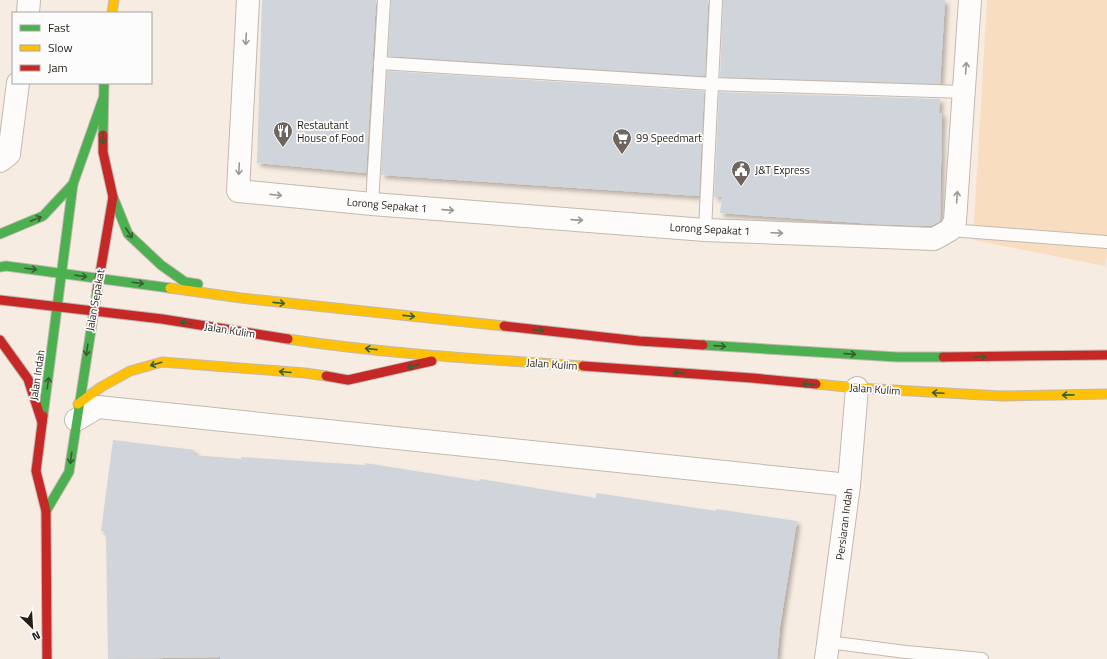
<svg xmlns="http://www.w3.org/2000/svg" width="1107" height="659" viewBox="0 0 1107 659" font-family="'Titillium Web',sans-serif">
<defs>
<filter id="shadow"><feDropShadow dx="3.5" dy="3.5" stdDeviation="2" flood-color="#0004"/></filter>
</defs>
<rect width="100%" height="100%" fill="#f7ece1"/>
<polygon fill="#f9ddc1" points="987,0 1107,0 1107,256 1105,266 973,240"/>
<g fill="#cfd5db" filter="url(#shadow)">
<polygon points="262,0 376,0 366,173 257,163"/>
<polygon points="391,0 708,0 705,76 388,56"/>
<polygon points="723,0 945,0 940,84 720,77"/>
<polygon points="387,71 704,91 699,196 381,175"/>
<polygon points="719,92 940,99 939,113 942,113 940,221 931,226 874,224 720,213 722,197 714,197"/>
<polygon points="113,440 194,450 194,455 241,459 241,457 365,465 365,463 479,481 480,479 596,498 596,493 716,511 716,509 797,521 780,627 777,659 220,659 220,657 108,659 106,532 101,531"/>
</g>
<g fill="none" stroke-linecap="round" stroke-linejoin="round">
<defs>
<g id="lane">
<polyline points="380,63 712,84 965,92"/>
<polyline points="372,204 384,0"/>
<polyline points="705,230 716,0"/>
<polyline points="950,230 1107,242"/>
<polyline points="828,642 906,652 982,659"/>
</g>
<g id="street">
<polyline points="248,0 238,191 372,204 705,230 934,239 950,230 955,221 970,0"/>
<polyline points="28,13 29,0"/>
<polyline points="0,161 9,154 18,83"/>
<polyline points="76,420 98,407 849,485"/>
<polyline points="826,659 849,485 857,388"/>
</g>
<g id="fast">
<polyline points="103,135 104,83"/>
<polyline points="113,197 128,234 161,265 185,282 198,284"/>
<polyline points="0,234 43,216 73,184"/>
<polyline points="0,267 6,266 170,288"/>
<polyline points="703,345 897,357 943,357"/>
<polyline points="43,416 73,184 103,99"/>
<polyline points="46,511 69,472 97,291"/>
</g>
<g id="slow">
<polyline points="112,13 114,0"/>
<polyline points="170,288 241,298 504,326"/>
<path d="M288,339C385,354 484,359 583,366"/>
<polyline points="816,384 857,388 1001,396 1107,394"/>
<polyline points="78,404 101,387 130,371 162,362 305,373 326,376"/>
</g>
<g id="jam">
<polyline points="97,291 113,197 103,152 103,135"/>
<polyline points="0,300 162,319 288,339"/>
<polyline points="504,326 639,341 703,345"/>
<polyline points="0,340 28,379 42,422"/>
<polyline points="943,357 1107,355"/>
<polyline points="583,366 752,378 816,384"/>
<polyline points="326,376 348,380 432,361"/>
<polyline points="43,416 36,471 46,511 47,659"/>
</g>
</defs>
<use href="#lane" stroke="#c2b9b1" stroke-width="14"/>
<use href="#street" stroke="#c2b9b1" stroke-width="24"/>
<use href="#fast" stroke="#c2b9b1" stroke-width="11"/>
<use href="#slow" stroke="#c2b9b1" stroke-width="11"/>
<use href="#jam" stroke="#c2b9b1" stroke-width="11"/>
<use href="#lane" stroke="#fefcfa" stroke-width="12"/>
<use href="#street" stroke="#fefcfa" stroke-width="22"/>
<use href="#fast" stroke="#4caf50" stroke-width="9"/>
<use href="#slow" stroke="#ffc107" stroke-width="9"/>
<use href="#jam" stroke="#c62828" stroke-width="9"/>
</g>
<defs><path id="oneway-shaft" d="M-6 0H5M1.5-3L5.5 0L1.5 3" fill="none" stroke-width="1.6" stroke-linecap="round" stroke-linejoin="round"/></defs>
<g stroke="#9c9894">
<use href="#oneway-shaft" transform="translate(246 39) rotate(93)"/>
<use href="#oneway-shaft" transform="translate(966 68) rotate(-86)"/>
<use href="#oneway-shaft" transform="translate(239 169) rotate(93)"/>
<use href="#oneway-shaft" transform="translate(276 195) rotate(6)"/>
<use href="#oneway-shaft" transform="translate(957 197) rotate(-86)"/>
<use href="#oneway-shaft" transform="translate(448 210) rotate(4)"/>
<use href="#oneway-shaft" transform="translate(577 220) rotate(4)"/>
<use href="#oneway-shaft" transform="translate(777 233) rotate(2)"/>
</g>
<g stroke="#375f31">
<use href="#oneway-shaft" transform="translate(103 138) rotate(90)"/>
<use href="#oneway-shaft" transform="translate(36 219) rotate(-22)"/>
<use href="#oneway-shaft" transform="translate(129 233) rotate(57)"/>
<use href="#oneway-shaft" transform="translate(31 269) rotate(7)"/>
<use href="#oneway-shaft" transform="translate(81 276) rotate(8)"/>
<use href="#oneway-shaft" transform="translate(138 283) rotate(7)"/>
<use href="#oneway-shaft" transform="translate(279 303) rotate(6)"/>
<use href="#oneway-shaft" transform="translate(409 316) rotate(6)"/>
<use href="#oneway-shaft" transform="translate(186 323) rotate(-171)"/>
<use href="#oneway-shaft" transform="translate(538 330) rotate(6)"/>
<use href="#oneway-shaft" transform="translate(720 346) rotate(4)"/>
<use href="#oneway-shaft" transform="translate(371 349) rotate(-174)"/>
<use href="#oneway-shaft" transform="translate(87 350) rotate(98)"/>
<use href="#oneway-shaft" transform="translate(850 354) rotate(4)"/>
<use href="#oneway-shaft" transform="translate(980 357) rotate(-1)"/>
<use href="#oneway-shaft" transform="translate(156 364) rotate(164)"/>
<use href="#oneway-shaft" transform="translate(413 366) rotate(167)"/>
<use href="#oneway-shaft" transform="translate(285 372) rotate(-175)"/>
<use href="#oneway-shaft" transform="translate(679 373) rotate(-176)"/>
<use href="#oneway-shaft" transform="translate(48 383) rotate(-82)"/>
<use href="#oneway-shaft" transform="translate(808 384) rotate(-174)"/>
<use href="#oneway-shaft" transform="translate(938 393) rotate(-177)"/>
<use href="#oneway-shaft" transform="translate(1068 395) rotate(179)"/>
<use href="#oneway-shaft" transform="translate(71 458) rotate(98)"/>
</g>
<defs>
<symbol id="restaurant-pin" viewBox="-11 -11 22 30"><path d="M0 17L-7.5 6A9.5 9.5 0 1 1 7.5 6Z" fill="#6e665e" stroke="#fcfcfc"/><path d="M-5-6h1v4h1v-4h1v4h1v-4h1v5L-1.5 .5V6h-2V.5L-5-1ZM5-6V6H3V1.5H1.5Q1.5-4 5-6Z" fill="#fff"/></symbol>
<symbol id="supermarket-pin" viewBox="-11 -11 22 30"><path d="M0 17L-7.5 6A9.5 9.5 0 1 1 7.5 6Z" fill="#6e665e" stroke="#fcfcfc"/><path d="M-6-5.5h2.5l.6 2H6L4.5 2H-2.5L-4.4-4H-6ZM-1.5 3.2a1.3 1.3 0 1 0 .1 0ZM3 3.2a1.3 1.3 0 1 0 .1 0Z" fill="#fff"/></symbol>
<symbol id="civic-pin" viewBox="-11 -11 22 30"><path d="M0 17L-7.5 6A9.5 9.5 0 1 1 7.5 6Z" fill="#6e665e" stroke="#fcfcfc"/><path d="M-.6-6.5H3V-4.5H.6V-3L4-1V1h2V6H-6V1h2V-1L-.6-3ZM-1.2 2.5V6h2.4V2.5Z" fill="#fff"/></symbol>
</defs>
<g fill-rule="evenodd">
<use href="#restaurant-pin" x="272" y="120" width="22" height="30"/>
<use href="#supermarket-pin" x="611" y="127" width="22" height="30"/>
<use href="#civic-pin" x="730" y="159" width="22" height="30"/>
</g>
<g text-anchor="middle" stroke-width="3.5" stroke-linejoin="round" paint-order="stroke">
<g font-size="11" fill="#251e17" stroke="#fcfcfc" text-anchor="start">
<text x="297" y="129">Restautant<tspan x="297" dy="13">House of Food</tspan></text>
<text x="636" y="142">99 Speedmart</text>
<text x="755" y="174">J&amp;T Express</text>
</g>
<g font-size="11" fill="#251e17" stroke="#fcfcfc">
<text transform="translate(387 205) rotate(5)" y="4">Lorong Sepakat 1</text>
<text transform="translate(710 229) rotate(3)" y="4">Lorong Sepakat 1</text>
<text transform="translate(95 300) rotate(-80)" y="4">Jalan Sepakat</text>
<text transform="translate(230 330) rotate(9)" y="4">Jalan Kulim</text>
<text transform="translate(552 364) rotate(4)" y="4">Jalan Kulim</text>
<text transform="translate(37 375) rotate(-82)" y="4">Jalan Indah</text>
<text transform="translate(875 389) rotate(4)" y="4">Jalan Kulim</text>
<text transform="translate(844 524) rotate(-83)" y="4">Persiaran Indah</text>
</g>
</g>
<rect x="12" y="12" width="140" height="72" fill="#fcfcfc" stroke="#a6a3a0"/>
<rect x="20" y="25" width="20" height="6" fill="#4caf50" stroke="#a6a3a0"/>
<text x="48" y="32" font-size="12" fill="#251e17">Fast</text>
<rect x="20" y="45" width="20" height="6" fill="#ffc107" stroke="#a6a3a0"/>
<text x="48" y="52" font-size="12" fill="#251e17">Slow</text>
<rect x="20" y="65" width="20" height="6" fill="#c62828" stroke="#a6a3a0"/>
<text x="48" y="72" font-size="12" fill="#251e17">Jam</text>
<g transform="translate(32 627) rotate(155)" stroke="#fcfcfc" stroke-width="3" paint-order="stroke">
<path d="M0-3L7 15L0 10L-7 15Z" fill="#251e17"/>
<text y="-6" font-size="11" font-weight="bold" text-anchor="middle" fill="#251e17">N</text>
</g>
</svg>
